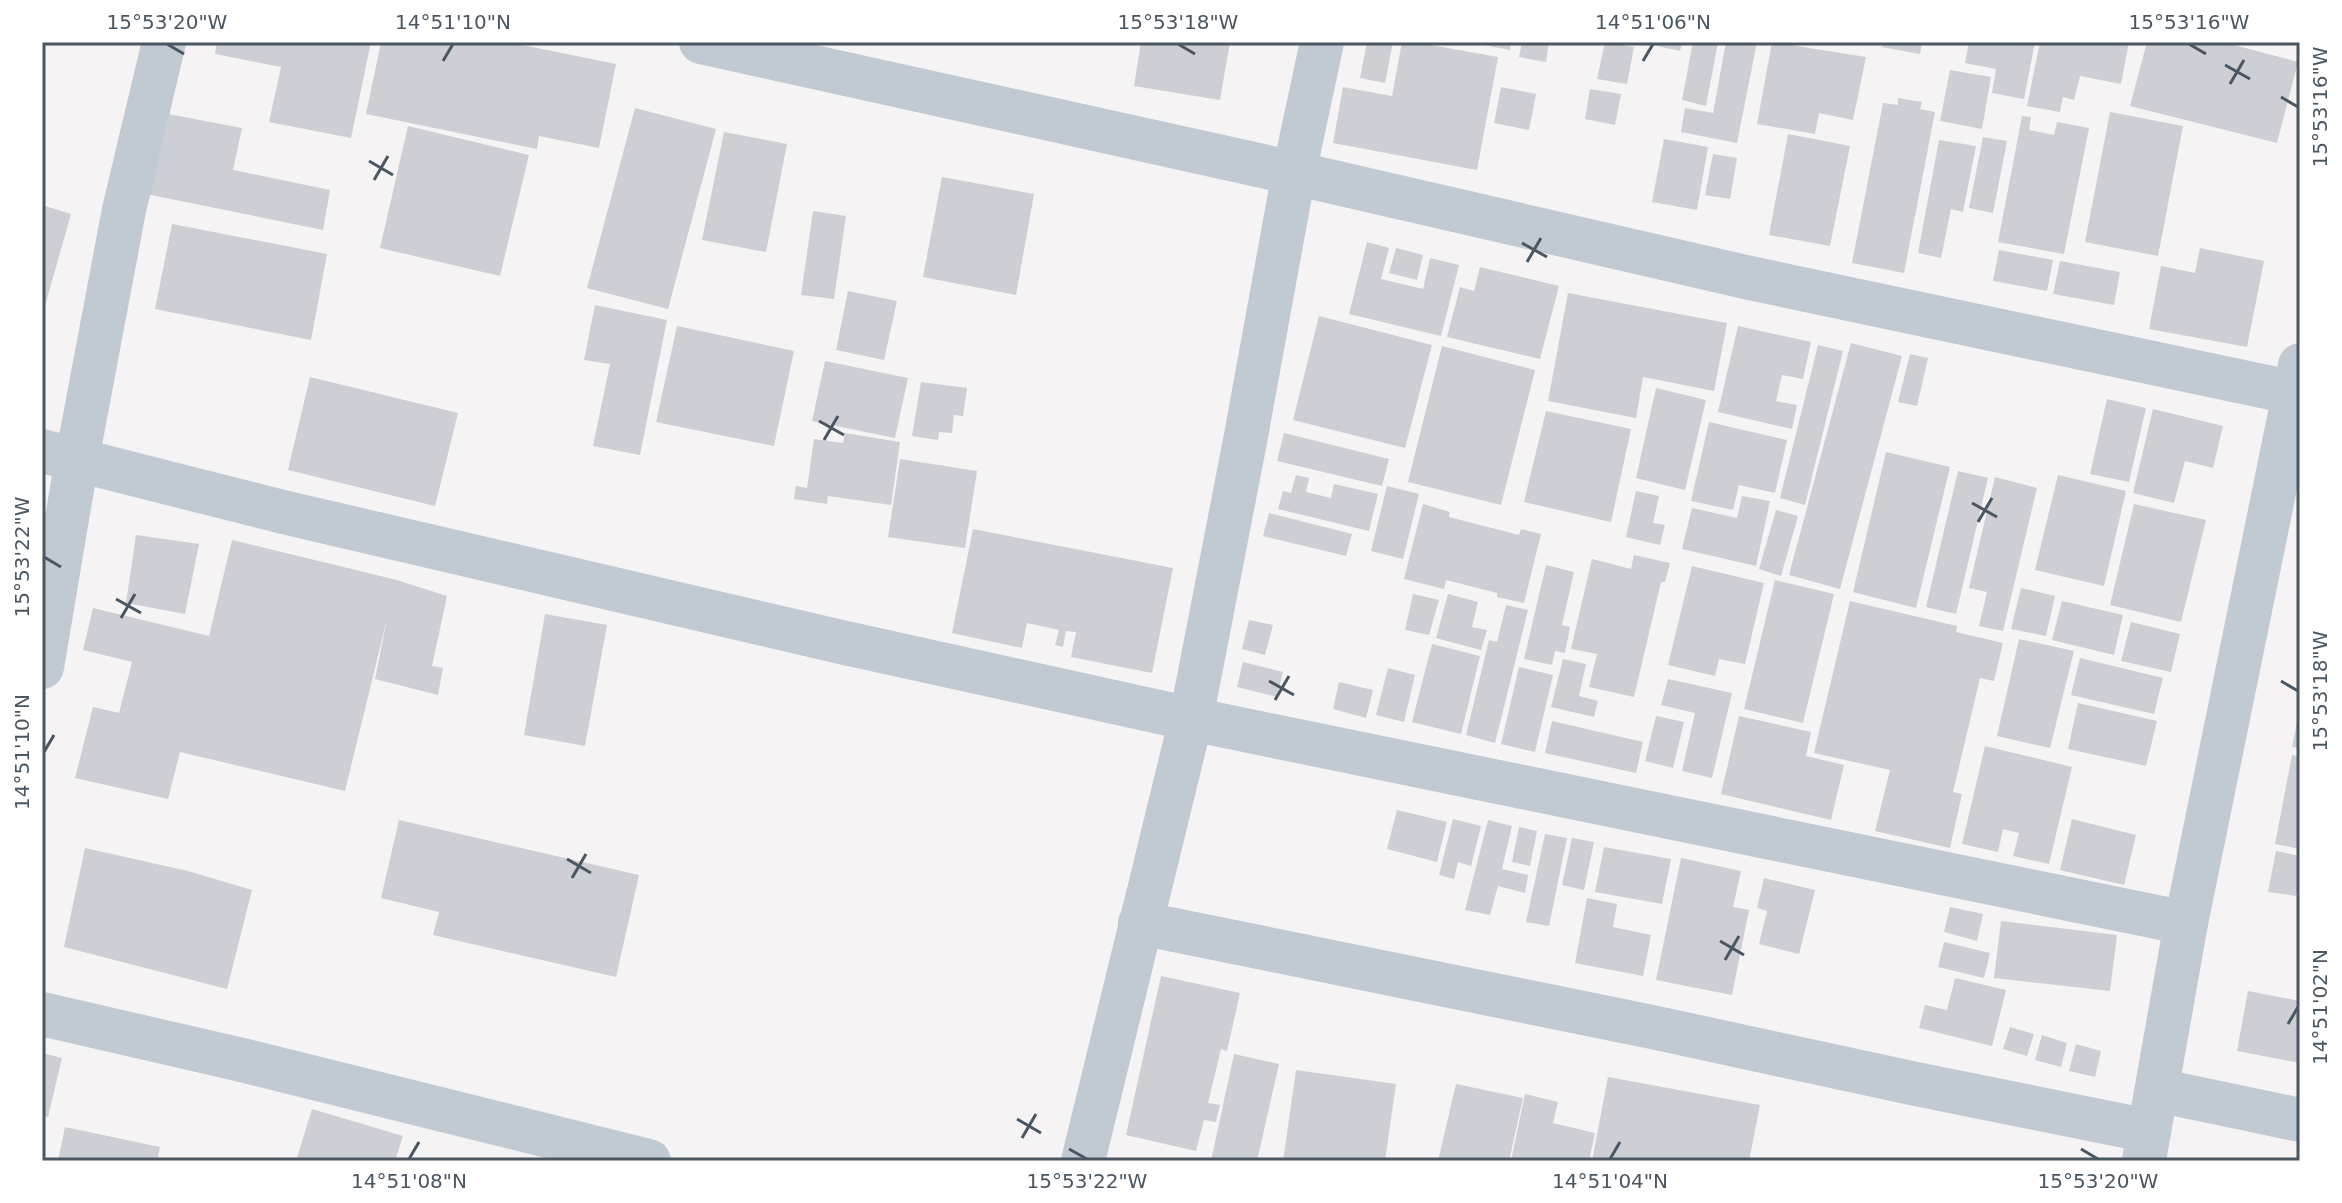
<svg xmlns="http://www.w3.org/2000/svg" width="2342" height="1203" viewBox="0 0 2342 1203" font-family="'DejaVu Sans',sans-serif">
<rect width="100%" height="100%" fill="#f5f3f3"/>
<g fill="#cdcfd5">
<polygon points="217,42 371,42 351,138 269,122 281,67 215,54"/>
<polygon points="381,42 508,42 616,64 599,148 539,136 537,149 366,114"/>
<polygon points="1141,42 1230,42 1220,100 1134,86"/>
<polygon points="1367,42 1393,42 1385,83 1360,78"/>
<polygon points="1402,42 1414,42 1498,57 1477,170 1333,143 1343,87 1392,96"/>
<polygon points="1483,42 1511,42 1510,50 1483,45"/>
<polygon points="1522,42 1549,42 1546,62 1519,57"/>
<polygon points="1605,42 1634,47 1627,84 1597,79"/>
<polygon points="1639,42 1682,42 1680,51"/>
<polygon points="1693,42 1718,42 1706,106 1682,100"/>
<polygon points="1726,42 1757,42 1737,143 1681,132 1685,108 1713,113"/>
<polygon points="1772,42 1866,57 1853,120 1819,113 1815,134 1757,124"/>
<polygon points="1883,42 1922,42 1920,54 1882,47"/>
<polygon points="1969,42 2035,42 2024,99 1992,93 1996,69 1965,63"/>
<polygon points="2040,42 2129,42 2121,84 2080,76 2074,100 2063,97 2060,112 2027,106"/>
<polygon points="2147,42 2223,42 2298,62 2277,143 2130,106"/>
<polygon points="1950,70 1991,77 1982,129 1940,121"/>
<polygon points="1501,87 1536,94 1529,130 1494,123"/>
<polygon points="1590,89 1621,94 1615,125 1585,119"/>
<polygon points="1898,98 1922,102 1920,109 1935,112 1904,273 1852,263 1883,103 1898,105"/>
<polygon points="635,108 716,129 668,309 587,288"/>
<polygon points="2110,112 2183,126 2158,256 2085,242"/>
<polygon points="163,113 242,128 233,170 330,190 323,230 146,194"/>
<polygon points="2022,116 2031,117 2029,130 2054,135 2057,122 2089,128 2064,254 1998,242"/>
<polygon points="408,126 529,155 500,276 380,248"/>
<polygon points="724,132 787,144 766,252 702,240"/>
<polygon points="1788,134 1850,146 1830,246 1769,235"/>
<polygon points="1983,137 2007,141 1993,213 1969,208"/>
<polygon points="1664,139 1708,147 1697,210 1652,202"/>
<polygon points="1939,140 1976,146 1963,212 1951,209 1941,258 1918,253"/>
<polygon points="1713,154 1737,158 1730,199 1705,195"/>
<polygon points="942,177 1034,194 1016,295 923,277"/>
<polygon points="42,205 71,214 43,313 42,313"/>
<polygon points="813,211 846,216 834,299 801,295"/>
<polygon points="172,224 327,254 311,340 155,309"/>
<polygon points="1367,242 1389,248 1381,279 1423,289 1430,258 1459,265 1441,336 1349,314"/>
<polygon points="1396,248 1423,255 1417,280 1389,273"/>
<polygon points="2200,248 2264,261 2247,347 2149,329 2161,266 2195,273"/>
<polygon points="1999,250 2053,260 2047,291 1993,281"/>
<polygon points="2060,261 2120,272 2114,305 2053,294"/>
<polygon points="1480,267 1559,286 1540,359 1447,337 1460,287 1474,291"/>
<polygon points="848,291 897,301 884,360 836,350"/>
<polygon points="1568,293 1727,323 1714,391 1643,377 1636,418 1548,401"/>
<polygon points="595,305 667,320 640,455 593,446 610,364 584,360"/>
<polygon points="1319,316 1432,345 1405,448 1293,420"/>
<polygon points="677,326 794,351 774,446 656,422"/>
<polygon points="1738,326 1811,342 1803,379 1782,375 1776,401 1797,405 1792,429 1718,412"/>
<polygon points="1851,343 1902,356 1840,589 1789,575"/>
<polygon points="1818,345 1843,351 1805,505 1780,498"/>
<polygon points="1442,346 1535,370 1501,505 1408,482"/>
<polygon points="1910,354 1928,358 1917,406 1898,402"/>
<polygon points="825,361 908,378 895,438 812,421"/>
<polygon points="310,377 458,413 435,506 288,470"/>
<polygon points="921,382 967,388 963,416 954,415 952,433 939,432 938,440 912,436"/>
<polygon points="1656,388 1706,400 1685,490 1636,478"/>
<polygon points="2107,399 2146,408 2129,482 2090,474"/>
<polygon points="2153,409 2223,426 2213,468 2185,461 2174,503 2133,493"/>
<polygon points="1546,411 1631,429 1611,522 1524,502"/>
<polygon points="1709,422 1787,440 1775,493 1739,485 1733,510 1691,501"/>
<polygon points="845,433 900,442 891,505 828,496 827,504 794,499 796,486 807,488 814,439 843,443"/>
<polygon points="1284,433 1389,459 1382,486 1277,461"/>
<polygon points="1886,452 1950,467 1916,608 1853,592"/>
<polygon points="900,459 977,471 965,548 888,537"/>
<polygon points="1958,471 1988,478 1956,614 1926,607"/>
<polygon points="1296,475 1309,478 1306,492 1331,498 1334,484 1378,494 1369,531 1278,509 1283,491 1291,493"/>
<polygon points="2058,475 2126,491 2104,586 2035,570"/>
<polygon points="1995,477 2037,488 2003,631 1979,626 1987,592 1969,588"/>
<polygon points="1387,486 1419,494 1403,559 1371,551"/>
<polygon points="1636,491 1659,496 1653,523 1665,525 1660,545 1626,537"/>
<polygon points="1742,496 1770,501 1756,566 1682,549 1692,508 1737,518"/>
<polygon points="1423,504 1450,512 1449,517 1519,535 1521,529 1541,534 1524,603 1497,597 1497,593 1446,580 1444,589 1404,579"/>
<polygon points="2134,504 2206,520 2181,622 2110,605"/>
<polygon points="1776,510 1798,516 1781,576 1759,569"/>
<polygon points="1269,513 1352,534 1346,556 1263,536"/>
<polygon points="973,529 1173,568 1152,673 1071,657 1076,632 1066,631 1063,647 1055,645 1059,630 1027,623 1022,648 952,633"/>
<polygon points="136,535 199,544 185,614 126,603"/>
<polygon points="232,540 397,580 447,596 432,666 443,668 438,695 375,679 387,619 345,791 180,752 168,799 75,778 93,707 119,713 132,662 83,650 93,608 209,636"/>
<polygon points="1634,555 1670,563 1665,582 1661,582 1634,697 1589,687 1597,654 1571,649 1592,559 1631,569"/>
<polygon points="1546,565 1574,572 1562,625 1570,627 1565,653 1555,651 1552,665 1524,659"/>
<polygon points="1692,566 1764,583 1745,664 1719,659 1715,676 1668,665"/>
<polygon points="1775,580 1834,594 1803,723 1744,709"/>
<polygon points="2021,588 2055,596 2046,636 2011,629"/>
<polygon points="1413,594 1439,600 1429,635 1405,630"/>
<polygon points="1448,594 1478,602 1472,627 1487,630 1481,650 1436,638"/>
<polygon points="1850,601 1957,626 1956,632 2003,643 1994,681 1980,678 1953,792 1962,794 1950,848 1875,831 1890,770 1814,753"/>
<polygon points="2062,601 2123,615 2114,655 2052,640"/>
<polygon points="1506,605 1528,610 1495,743 1466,735 1489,640 1497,642"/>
<polygon points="545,614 607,625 585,746 524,735"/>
<polygon points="1249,620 1273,625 1265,655 1242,649"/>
<polygon points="2131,622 2180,634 2171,672 2121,661"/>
<polygon points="2019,639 2074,651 2050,748 1997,736"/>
<polygon points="1432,644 1480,656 1461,734 1412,722"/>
<polygon points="2080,658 2163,678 2154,714 2071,695"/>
<polygon points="1563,659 1586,664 1579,696 1598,701 1594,717 1551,707"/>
<polygon points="1243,662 1283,672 1277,697 1237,687"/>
<polygon points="1519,667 1553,675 1535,752 1501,744"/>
<polygon points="1388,668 1415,675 1404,722 1376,715"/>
<polygon points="1668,679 1732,693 1712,778 1682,771 1695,713 1661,705"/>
<polygon points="1339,682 1373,690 1366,718 1333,709"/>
<polygon points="2078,703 2157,721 2146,766 2068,749"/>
<polygon points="2299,713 2300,713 2300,748 2292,747"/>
<polygon points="1656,716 1684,722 1673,768 1645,761"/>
<polygon points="1739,716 1811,732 1806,756 1844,765 1831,820 1721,794"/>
<polygon points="1552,721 1643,742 1636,773 1545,753"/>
<polygon points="1985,746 2072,767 2049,864 2013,856 2019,833 2003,829 1998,852 1962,844"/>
<polygon points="2292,755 2300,757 2300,849 2275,844"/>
<polygon points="1397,810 1447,822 1437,862 1387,849"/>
<polygon points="1453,819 1481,826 1471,866 1458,862 1454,879 1439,875"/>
<polygon points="2072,819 2136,835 2124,885 2060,870"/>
<polygon points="399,820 639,875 616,977 433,935 439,912 381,898"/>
<polygon points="1488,820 1512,826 1502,869 1528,875 1525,893 1498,886 1490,915 1465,910"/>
<polygon points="1519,827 1537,831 1530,866 1512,862"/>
<polygon points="1545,834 1567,838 1549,926 1526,922"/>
<polygon points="1572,838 1594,842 1584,890 1562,885"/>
<polygon points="1604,847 1671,859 1662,904 1595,892"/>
<polygon points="85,848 188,871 252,890 227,989 64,947"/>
<polygon points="2276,851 2300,856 2300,877 2296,896 2268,892"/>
<polygon points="1681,858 1741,871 1733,907 1749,910 1732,995 1656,980"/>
<polygon points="1764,878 1815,890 1799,954 1759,944 1767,911 1757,908"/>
<polygon points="1587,898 1617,904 1613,927 1651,935 1643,976 1575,963"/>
<polygon points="1950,907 1983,914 1977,941 1944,932"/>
<polygon points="2001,921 2117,935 2110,991 1994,978"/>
<polygon points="1944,942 1990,953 1984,978 1938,967"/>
<polygon points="1161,976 1240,993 1227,1051 1221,1049 1208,1103 1220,1105 1216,1122 1204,1120 1196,1151 1126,1135"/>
<polygon points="1955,978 2006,990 1992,1046 1919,1028 1925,1005 1947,1010"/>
<polygon points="2248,991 2300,1001 2300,1063 2237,1051"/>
<polygon points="2010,1027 2034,1034 2027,1056 2003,1049"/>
<polygon points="2042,1035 2067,1043 2061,1067 2035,1060"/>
<polygon points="2076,1044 2101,1051 2095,1077 2069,1071"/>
<polygon points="42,1053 62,1058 48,1117 42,1115"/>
<polygon points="1234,1054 1279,1064 1257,1161 1211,1161"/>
<polygon points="1296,1070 1396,1084 1385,1161 1283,1161"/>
<polygon points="1608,1077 1760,1105 1749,1161 1592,1161"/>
<polygon points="1456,1084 1523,1098 1509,1161 1438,1161"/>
<polygon points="1525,1094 1558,1102 1553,1123 1595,1133 1589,1161 1511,1161"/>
<polygon points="312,1109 403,1136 395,1161 296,1161"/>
<polygon points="65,1127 160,1147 157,1161 58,1161"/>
</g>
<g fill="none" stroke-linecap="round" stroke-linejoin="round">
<g stroke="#c1cad2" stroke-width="44">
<polyline points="701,42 1294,173 1750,278 2295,393"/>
<polyline points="42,451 283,512 841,642 1191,719 2186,923"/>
<polyline points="42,667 77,459 124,210 164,42"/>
<polyline points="1140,923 1652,1027 1916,1084 2149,1131"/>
<polyline points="42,1014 242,1060 649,1161"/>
<polyline points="2157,1090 2300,1120"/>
<polyline points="2144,1160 2186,923 2300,365"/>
<polyline points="1083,1161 1191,719 1245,441 1294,173 1322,42"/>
</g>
</g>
<path fill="none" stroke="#4a5661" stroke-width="3" d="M167,44L184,54M1178,44L1195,54M2189,44L2206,54M443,61L453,44M1643,61L1653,44M2225,65L2250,79M2230,84L2244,60M2281,97L2298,107M369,161L393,175M374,180L388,156M1522,243L1547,257M1527,262L1541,238M819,421L844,435M824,440L838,416M1972,503L1997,517M1978,522L1992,498M44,557L61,567M116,599L141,613M121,618L135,594M1269,681L1294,695M2281,681L2298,691M1275,700L1289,676M44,752L54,735M567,859L591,873M572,878L586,854M1720,941L1744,955M1725,960L1739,936M2288,1024L2298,1007M1017,1119L1041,1133M1022,1138L1036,1114M1069,1149L1087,1159M2081,1149L2098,1159M409,1159L419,1142M1610,1159L1620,1142"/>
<rect width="2342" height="1203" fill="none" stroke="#ffffff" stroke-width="88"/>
<rect x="44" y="44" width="2254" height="1115" fill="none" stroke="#4a5661" stroke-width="3"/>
<g font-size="20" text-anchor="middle" fill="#4a5661">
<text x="167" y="29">15°53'20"W</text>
<text x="453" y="29">14°51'10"N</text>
<text x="1178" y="29">15°53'18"W</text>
<text x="1653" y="29">14°51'06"N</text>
<text x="2189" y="29">15°53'16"W</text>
<text transform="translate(2320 107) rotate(-90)" y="7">15°53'16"W</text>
<text transform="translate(22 557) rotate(-90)" y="7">15°53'22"W</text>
<text transform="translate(2320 691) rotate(-90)" y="7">15°53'18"W</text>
<text transform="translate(22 752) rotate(-90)" y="7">14°51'10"N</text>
<text transform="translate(2320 1007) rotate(-90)" y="7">14°51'02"N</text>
<text x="409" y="1188">14°51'08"N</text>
<text x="1087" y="1188">15°53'22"W</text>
<text x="1610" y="1188">14°51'04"N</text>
<text x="2098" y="1188">15°53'20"W</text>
</g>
</svg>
